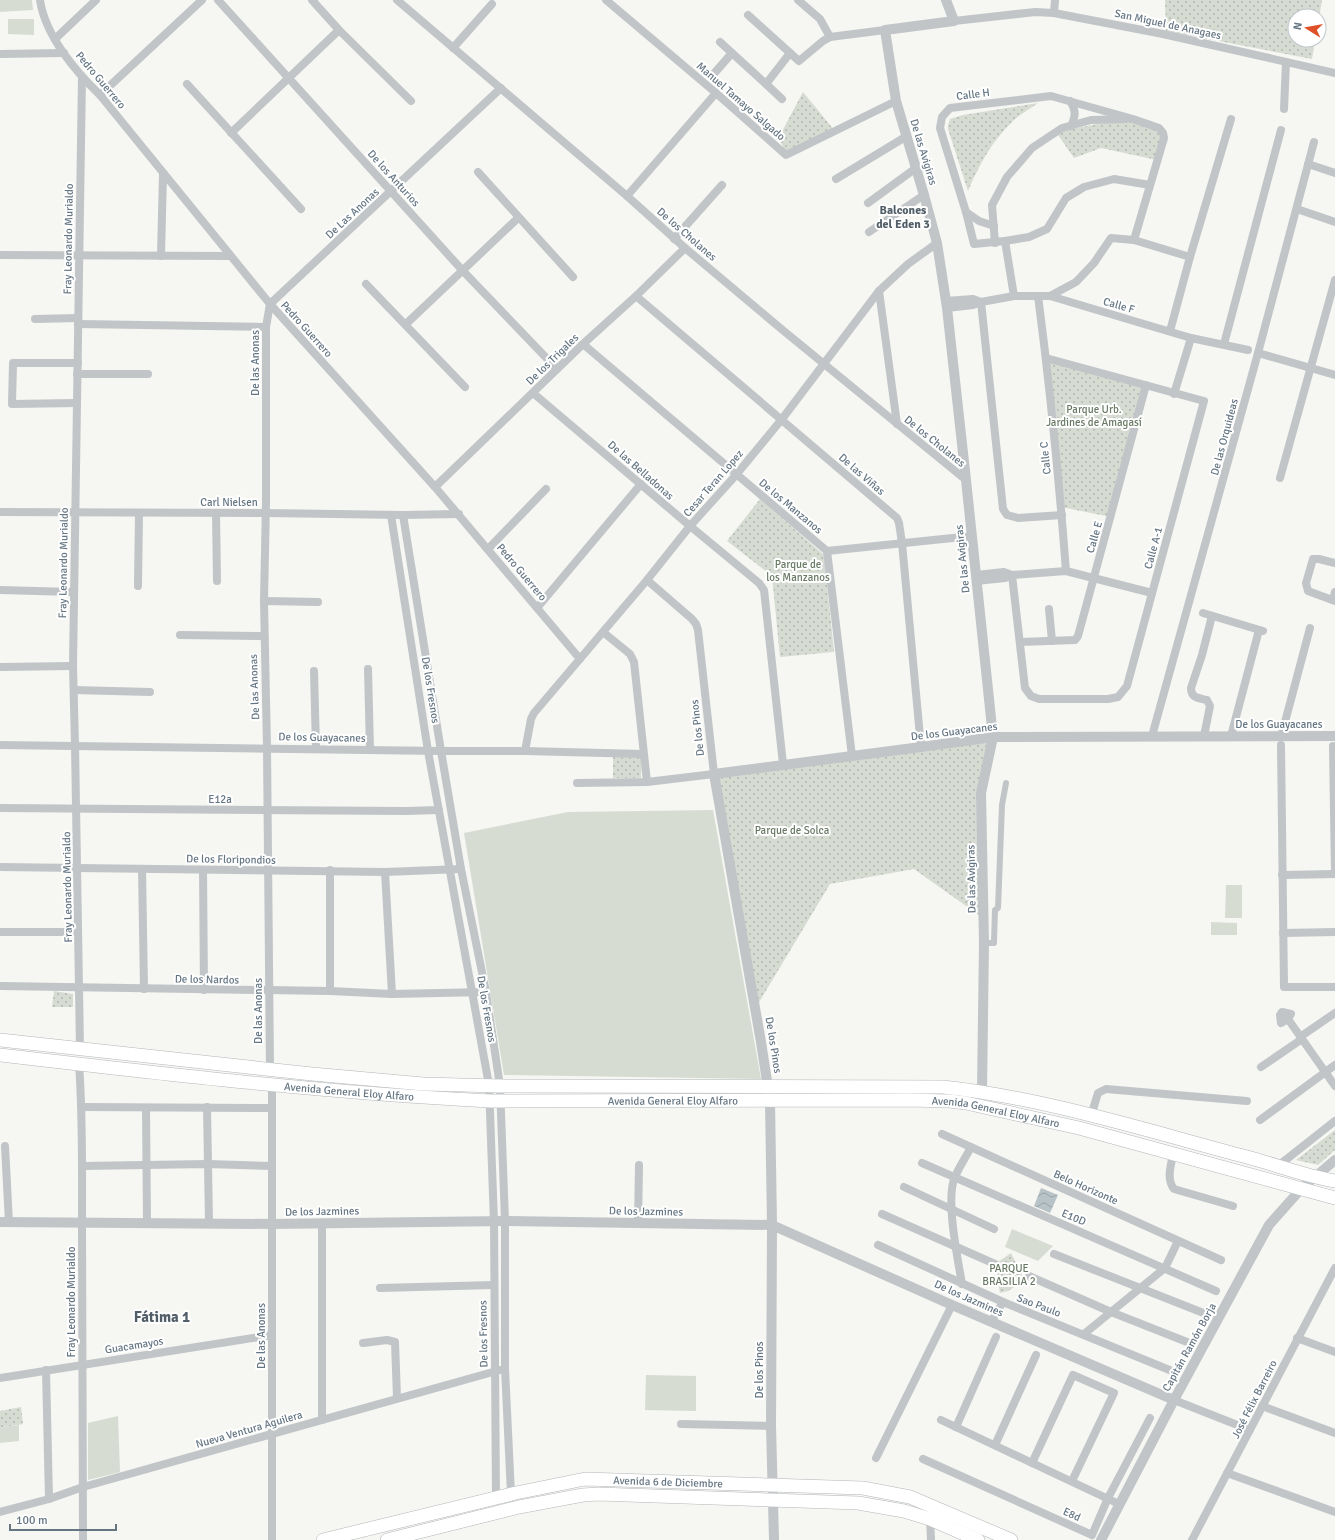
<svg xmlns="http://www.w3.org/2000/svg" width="1335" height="1540" viewBox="0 0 1335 1540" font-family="Signika,sans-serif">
<defs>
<pattern id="park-dots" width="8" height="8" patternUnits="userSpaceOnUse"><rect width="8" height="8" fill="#d7dcd3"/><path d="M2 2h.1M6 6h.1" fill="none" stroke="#b2b7b1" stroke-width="1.8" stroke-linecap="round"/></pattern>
<pattern id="water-waves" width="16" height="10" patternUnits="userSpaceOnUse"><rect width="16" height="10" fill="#b7c3c7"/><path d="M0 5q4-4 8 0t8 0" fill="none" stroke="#98a3a7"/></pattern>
</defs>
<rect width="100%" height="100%" fill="#f6f6f2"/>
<g fill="#d7dcd3">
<polygon points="0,0 32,0 33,10 0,12"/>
<polygon points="8,19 34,19 34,35 8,34"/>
<polygon points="713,810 761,1079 504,1075 464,833 568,812"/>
<polygon points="1226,885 1242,885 1242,918 1225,918"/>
<polygon points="1211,922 1237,923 1237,935 1211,935"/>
<polygon points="1012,1229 1053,1246 1038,1261 1005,1247"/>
<polygon points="646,1375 696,1376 696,1411 645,1410"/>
<polygon points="118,1416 120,1472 88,1480 88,1423"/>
<polygon points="19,1425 19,1441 0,1443 0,1428"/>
</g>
<g fill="url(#park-dots)">
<polygon points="1165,0 1322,0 1319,18 1319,16 1295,16 1295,40 1315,40 1312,59 1166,31"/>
<polygon points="803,92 835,131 786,155 779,137"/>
<path d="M1038,103C1030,109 1020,114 1013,121C992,141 979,165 968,191L948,129V125L950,119L963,115Z"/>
<polygon points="1133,117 1153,122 1163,137 1157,160 1101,148 1074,158 1056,132"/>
<polygon points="1046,358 1146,385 1111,517 1061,507"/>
<polygon points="760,499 824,555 834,652 780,657 772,576 727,541"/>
<polygon points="993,737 981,793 983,918 914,869 830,884 755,1009 714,774"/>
<rect x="613" y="757" width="28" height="21"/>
<polygon points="54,991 73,994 73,1007 52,1007"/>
<polygon points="1335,1130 1335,1150 1318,1165 1296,1160"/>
<polygon points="1011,1253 1025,1280 1008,1291 1000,1293 995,1264"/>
<polygon points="21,1407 23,1424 0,1428 0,1411"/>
</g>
<polygon fill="url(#water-waves)" points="1041,1188 1058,1195 1050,1213 1034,1206"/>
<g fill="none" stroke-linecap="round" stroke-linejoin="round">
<defs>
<g id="primary">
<path d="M0,1040L312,1074L423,1084L500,1086L943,1087C1045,1098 1148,1131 1247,1157C1277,1165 1305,1176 1335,1181"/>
<path id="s1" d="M0,1055C163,1074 326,1093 490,1101L909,1100L949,1101L966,1103L1079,1128L1335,1198"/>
<path id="s2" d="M323,1540L516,1493L585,1479L863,1488L910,1497L1011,1540"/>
<polyline points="387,1540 519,1507 583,1495 598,1494 858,1503 904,1511 930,1519 978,1540"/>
</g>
</defs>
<use href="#primary" stroke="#b2b7ba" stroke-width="14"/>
<polyline stroke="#c1c5c8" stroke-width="6" points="984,943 994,943 994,941 995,910 998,908 1002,805 1006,783"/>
<g stroke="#c1c5c8" stroke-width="8">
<path d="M40,0C45,35 75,71 100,95L270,304L435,487L580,659"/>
<polyline points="218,0 463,271 557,369"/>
<polyline points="312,0 339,30 411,101"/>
<polyline points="397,0 627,196 685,248 785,332 966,480"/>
<polyline points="606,0 716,93 786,155 896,101"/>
<polyline points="798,0 820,19 830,37"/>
<polyline points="1054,13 1055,0"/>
<polyline points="748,15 799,61 823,41 830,37 885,30"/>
<polyline points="954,21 1035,12 1054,13 1163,34 1335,73"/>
<polyline points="55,39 96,0"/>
<polyline points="720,42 732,53"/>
<polyline points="453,48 492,4"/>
<polyline points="0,54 64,53"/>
<polyline points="711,77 732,53 766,84 790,53"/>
<polyline points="187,84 301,209"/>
<polyline points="766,84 782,99"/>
<polyline points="100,95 202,0"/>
<path d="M1070,101C1076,110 1076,116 1071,126"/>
<polyline points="1284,109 1286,62"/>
<polyline points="231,133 339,30"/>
<polyline points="1308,164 1335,173"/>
<polyline points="478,172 573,277"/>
<polyline points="836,179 907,136"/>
<polyline points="627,196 716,93"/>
<polyline points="868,203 916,168"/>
<polyline points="1297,209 1335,222"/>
<polyline points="966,212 979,221 994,226"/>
<polyline points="869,232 924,195"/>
<polyline points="674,239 722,185"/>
<polyline points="1134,240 1164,138 1163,133 1159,128 1133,119 1051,96 950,108 942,117 940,128 966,212 974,244 1005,241 1029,237 1047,229 1066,198 1084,187 1114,179 1150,185"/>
<polyline points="1005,241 1014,296"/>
<polyline points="995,243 992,205 1007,177 1032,148 1062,128 1091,120 1126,119"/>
<polyline points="0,255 230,256"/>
<polyline points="161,256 163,174"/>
<polyline points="366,284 465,387"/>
<polyline points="879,291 897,424"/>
<polyline points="636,296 897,518 899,523 902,543 921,747"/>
<path d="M1038,296C1050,387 1059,479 1066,571"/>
<polyline points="1050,296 1076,282 1094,263 1111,238 1134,240 1190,257"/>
<polyline points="946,301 973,299 981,302"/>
<polyline points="981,302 1003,509 1007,515 1018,518 1062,515"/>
<polyline points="270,304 266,327 266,503 264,601 267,748 270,1070"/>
<polyline points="270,304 501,88"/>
<polyline points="947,308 973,305 981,302 1014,296 1050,296 1191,338 1248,350"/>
<polyline points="35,319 78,318"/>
<polyline points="78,324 266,327"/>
<polyline points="406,324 518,218"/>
<polyline points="1170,331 1190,257 1231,119"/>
<polyline points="583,344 827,551 852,756"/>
<polyline points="1224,344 1281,130"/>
<polyline points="1258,353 1335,375"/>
<polyline points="77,374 148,374"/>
<polyline points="533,393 690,526 759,583 764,590 783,764"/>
<polyline points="1174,394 1191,338"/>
<polyline points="76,403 12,404 13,363 78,363"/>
<polyline points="1280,478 1335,280"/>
<polyline points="435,487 583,344 636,296 685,248"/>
<polyline points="0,512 266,513 403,515 459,514"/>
<polyline points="216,513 217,581"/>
<polyline points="391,515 428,751 489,1085 494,1222 496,1498"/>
<polyline points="403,515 441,751 461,869 486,992 500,1086 505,1221 505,1369 511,1494"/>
<polyline points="488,549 546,489"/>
<polyline points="827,551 972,536"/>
<polyline points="1335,563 1319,559 1313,559 1306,583 1308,591 1335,601"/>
<polyline points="976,575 1004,572 1012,575"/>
<polyline points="1012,575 1025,688 1031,696 1039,699 1108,699 1118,697 1127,686 1204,401 1046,358"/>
<polyline points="976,581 1005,578 1012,575 1066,571 1152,593"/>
<polyline points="138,586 139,513"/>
<polyline points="0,590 73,592"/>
<polyline points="1333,600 1335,592"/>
<polyline points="264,601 318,602"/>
<polyline points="537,608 641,484"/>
<polyline points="1049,609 1052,641"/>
<polyline points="1203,613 1263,631"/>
<polyline points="603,632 630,654 634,662 647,782"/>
<polyline points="180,635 264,636"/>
<polyline points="1020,642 1075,640 1078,636 1146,385"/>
<polyline points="0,667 73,666"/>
<polyline points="368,669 370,750"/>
<polyline points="314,671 316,749"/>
<polyline points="74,690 150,692"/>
<polyline points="1152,736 1258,353 1314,142"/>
<path d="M1204,736L1210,706L1207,700C1198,698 1191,698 1191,688L1202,655L1212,616"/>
<polyline points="1231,736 1259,630"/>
<polyline points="1281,737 1310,628"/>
<polyline points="0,745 441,751 525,751 643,754"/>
<polyline points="1281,745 1284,987 1335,987"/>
<polyline points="1333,746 1335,874"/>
<polyline points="525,751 531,719 534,713 647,580 690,526 736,475 782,419 879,291 908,264 937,243"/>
<polyline points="577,783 647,782 714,774 698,630 696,624 692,619 647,580"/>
<polyline points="0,808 406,811 439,810"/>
<polyline points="0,867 385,872 461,869"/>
<polyline points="142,869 144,989"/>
<polyline points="203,870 204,990"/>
<polyline points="330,870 330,991"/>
<polyline points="385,872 392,994"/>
<polyline points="1282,875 1335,874"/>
<polyline points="0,932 78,932"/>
<polyline points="1283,933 1335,932"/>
<polyline points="0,986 330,991 392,994 486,992"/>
<polygon points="1282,1012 1291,1014 1288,1019 1281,1023 1280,1015"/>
<polyline points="1288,1019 1335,1086"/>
<polyline points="1300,1037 1335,1013"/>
<polyline points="80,1049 75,745 73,666 82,77"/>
<path d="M79,1064C83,1118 82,1171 82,1225C82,1330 82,1435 83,1540"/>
<polyline points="1261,1067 1302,1039"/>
<polyline points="272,1085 272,1540"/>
<polyline points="82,1107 272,1108"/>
<polyline points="207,1107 209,1223"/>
<polyline points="146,1108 147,1223"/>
<polyline points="1091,1116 1098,1093 1106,1089 1247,1101"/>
<polyline points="1260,1120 1335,1065"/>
<polyline points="942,1134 1221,1260"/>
<polyline points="5,1146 9,1223"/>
<path d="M1173,1154C1171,1166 1166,1179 1174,1189L1233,1206"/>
<polyline points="922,1163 1216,1291"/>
<polyline points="83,1166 208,1164 272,1166"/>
<polyline points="1278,1166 1335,1121"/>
<polyline points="904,1187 994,1229"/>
<polyline points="882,1214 995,1264"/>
<polyline points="638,1223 639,1165"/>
<polyline points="878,1245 1003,1302 1172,1371"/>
<polyline points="1054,1254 1206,1314"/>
<polyline points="1029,1276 1111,1312 1187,1342"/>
<path d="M962,1284C958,1260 945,1198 955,1177C959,1167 966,1157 971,1147"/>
<polyline points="380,1288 494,1285"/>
<polyline points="991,1322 1003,1302"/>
<polyline points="1084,1334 1165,1268 1178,1241"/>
<polyline points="1297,1338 1335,1352"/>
<polyline points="363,1343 387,1340 395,1342 397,1398"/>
<polyline points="46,1370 49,1499"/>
<polyline points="0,1378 272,1335"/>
<polyline points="1174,1400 1250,1430"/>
<polyline points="1262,1406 1335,1433"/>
<polyline points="322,1420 322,1223"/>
<polyline points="941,1420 1119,1504"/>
<polyline points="681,1424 771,1426"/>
<polyline points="956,1427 996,1337"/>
<polyline points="995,1445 1036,1355"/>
<polyline points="876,1458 952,1305"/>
<polyline points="923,1459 1092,1535 1108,1498 1150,1418"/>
<polyline points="1032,1463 1073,1375 1114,1393 1072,1481"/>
<polyline points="1227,1473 1335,1512"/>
<polyline points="0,1512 49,1499 83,1487 500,1370"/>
<polyline points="930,1519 931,1540"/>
<polyline points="1192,1540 1335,1268"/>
</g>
<g stroke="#c1c5c8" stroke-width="10">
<polyline points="946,0 954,21 885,30 896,101 924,195 937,243 947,308 966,480 993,737 981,793 984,943 982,1091"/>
<polyline points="0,1222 272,1224 505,1221 772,1225 952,1305 1174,1400"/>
<polyline points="774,1540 771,1426 772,1225 770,1101 761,1042 714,774 921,747 993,737 1335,736"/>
<polyline points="1101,1540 1174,1400 1269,1225 1301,1189 1335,1160"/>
</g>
<use href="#primary" stroke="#fff" stroke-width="13"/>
</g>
<g text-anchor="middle" stroke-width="4" stroke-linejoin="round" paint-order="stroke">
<g font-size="11" fill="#657683" stroke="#fff">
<text transform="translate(1168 24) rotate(12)" y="4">San Miguel de Anagaes</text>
<text transform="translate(101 80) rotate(50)" y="4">Pedro Guerrero</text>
<text transform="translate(973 94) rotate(-7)" y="4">Calle H</text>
<text transform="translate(741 101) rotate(41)" y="4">Manuel Tamayo Salgado</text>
<text transform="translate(924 152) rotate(73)" y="4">De las Avigiras</text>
<text transform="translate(394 178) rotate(48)" y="4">De los Anturios</text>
<text transform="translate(352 213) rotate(-43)" y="4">De Las Anonas</text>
<text transform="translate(687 234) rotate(41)" y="4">De los Cholanes</text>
<text transform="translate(68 239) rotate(-89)" y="4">Fray Leonardo Murialdo</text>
<text transform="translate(1119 305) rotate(16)" y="4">Calle F</text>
<text transform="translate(307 329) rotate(48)" y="4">Pedro Guerrero</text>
<text transform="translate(552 359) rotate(-44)" y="4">De los Trigales</text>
<text transform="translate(255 363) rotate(-90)" y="4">De las Anonas</text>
<text transform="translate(1224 437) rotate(-75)" y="4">De las Orquideas</text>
<text transform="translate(935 441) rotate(39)" y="4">De los Cholanes</text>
<text transform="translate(1045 458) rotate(-96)" y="4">Calle C</text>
<text transform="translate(641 470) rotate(41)" y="4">De las Belladonas</text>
<text transform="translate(862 474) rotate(41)" y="4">De las Viñas</text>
<text transform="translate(713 483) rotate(-49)" y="4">Cesar Teran Lopez</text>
<text x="229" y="506">Carl Nielsen</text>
<text transform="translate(791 506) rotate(40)" y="4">De los Manzanos</text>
<text transform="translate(1094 537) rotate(-74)" y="4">Calle E</text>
<text transform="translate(1153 548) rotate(-75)" y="4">Calle A-1</text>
<text transform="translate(962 559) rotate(-96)" y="4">De las Avigiras</text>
<text transform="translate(63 563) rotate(-89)" y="4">Fray Leonardo Murialdo</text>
<text transform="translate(522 572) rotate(50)" y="4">Pedro Guerrero</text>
<text transform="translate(254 687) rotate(-92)" y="4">De las Anonas</text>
<text transform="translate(431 690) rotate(81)" y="4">De los Fresnos</text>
<text x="1279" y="728">De los Guayacanes</text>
<text transform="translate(697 728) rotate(-96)" y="4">De los Pinos</text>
<text transform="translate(954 731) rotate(-7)" y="4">De los Guayacanes</text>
<text transform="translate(322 737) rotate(1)" y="4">De los Guayacanes</text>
<text x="220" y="803">E12a</text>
<text transform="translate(231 859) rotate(1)" y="4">De los Floripondios</text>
<text transform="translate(971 879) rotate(-91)" y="4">De las Avigiras</text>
<text transform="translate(67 887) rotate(-91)" y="4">Fray Leonardo Murialdo</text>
<text transform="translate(207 979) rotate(1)" y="4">De los Nardos</text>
<text transform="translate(487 1009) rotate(80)" y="4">De los Fresnos</text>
<text transform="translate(258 1011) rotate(-90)" y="4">De las Anonas</text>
<text transform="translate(774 1045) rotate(81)" y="4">De los Pinos</text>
<text dy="4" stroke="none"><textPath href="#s1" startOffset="351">Avenida General Eloy Alfaro</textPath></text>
<text dy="4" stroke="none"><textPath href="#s1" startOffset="675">Avenida General Eloy Alfaro</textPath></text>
<text dy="4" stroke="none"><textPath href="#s1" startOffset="999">Avenida General Eloy Alfaro</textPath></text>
<text transform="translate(1086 1187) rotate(24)" y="4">Belo Horizonte</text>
<text transform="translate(322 1211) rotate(-1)" y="4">De los Jazmines</text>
<text transform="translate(646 1211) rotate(1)" y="4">De los Jazmines</text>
<text transform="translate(1074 1217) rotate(23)" y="4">E10D</text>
<text transform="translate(969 1298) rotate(24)" y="4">De los Jazmines</text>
<text transform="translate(71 1302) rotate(-90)" y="4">Fray Leonardo Murialdo</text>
<text transform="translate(1039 1305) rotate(21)" y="4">Sao Paulo</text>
<text transform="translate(483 1334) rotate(-91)" y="4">De los Fresnos</text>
<text transform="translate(261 1336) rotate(-90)" y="4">De las Anonas</text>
<text transform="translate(134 1345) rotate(-9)" y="4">Guacamayos</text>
<text transform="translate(1189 1347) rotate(-61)" y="4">Capitán Ramón Borja</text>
<text transform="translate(759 1370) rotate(-90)" y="4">De los Pinos</text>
<text transform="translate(1254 1399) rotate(-63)" y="4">José Félix Barreiro</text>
<text transform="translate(249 1429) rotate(-16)" y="4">Nueva Ventura Aguilera</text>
<text dy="4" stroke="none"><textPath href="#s2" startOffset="352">Avenida 6 de Diciembre</textPath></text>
<text transform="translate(1072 1514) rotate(24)" y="4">E8d</text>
</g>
<g font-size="11" fill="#697a64" stroke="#fff">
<text x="1094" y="413">Parque Urb.<tspan x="1094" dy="13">Jardines de Amagasí</tspan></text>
<text x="798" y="568">Parque de<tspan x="798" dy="13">los Manzanos</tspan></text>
<text x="792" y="834">Parque de Solca</text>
<text x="1009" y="1272">PARQUE<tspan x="1009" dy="13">BRASILIA 2</tspan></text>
</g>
<g font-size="12" font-weight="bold" fill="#535f68" stroke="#fff">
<text x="903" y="214">Balcones<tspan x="903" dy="14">del Eden 3</tspan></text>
</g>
<g font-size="15" font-weight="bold" fill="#535f68" stroke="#fff">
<text x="162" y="1322">Fátima 1</text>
</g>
</g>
<g transform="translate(1307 28) rotate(281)"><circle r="19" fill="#ffffff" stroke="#c1c8cd"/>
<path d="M0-3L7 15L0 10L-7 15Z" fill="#df5028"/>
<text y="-6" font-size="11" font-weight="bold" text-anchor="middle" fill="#657683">N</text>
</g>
<path d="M10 1524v6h106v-6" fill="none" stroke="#657683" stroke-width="2"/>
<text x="16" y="1524" font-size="12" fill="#657683" stroke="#ffffff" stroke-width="3" paint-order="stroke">100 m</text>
</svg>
